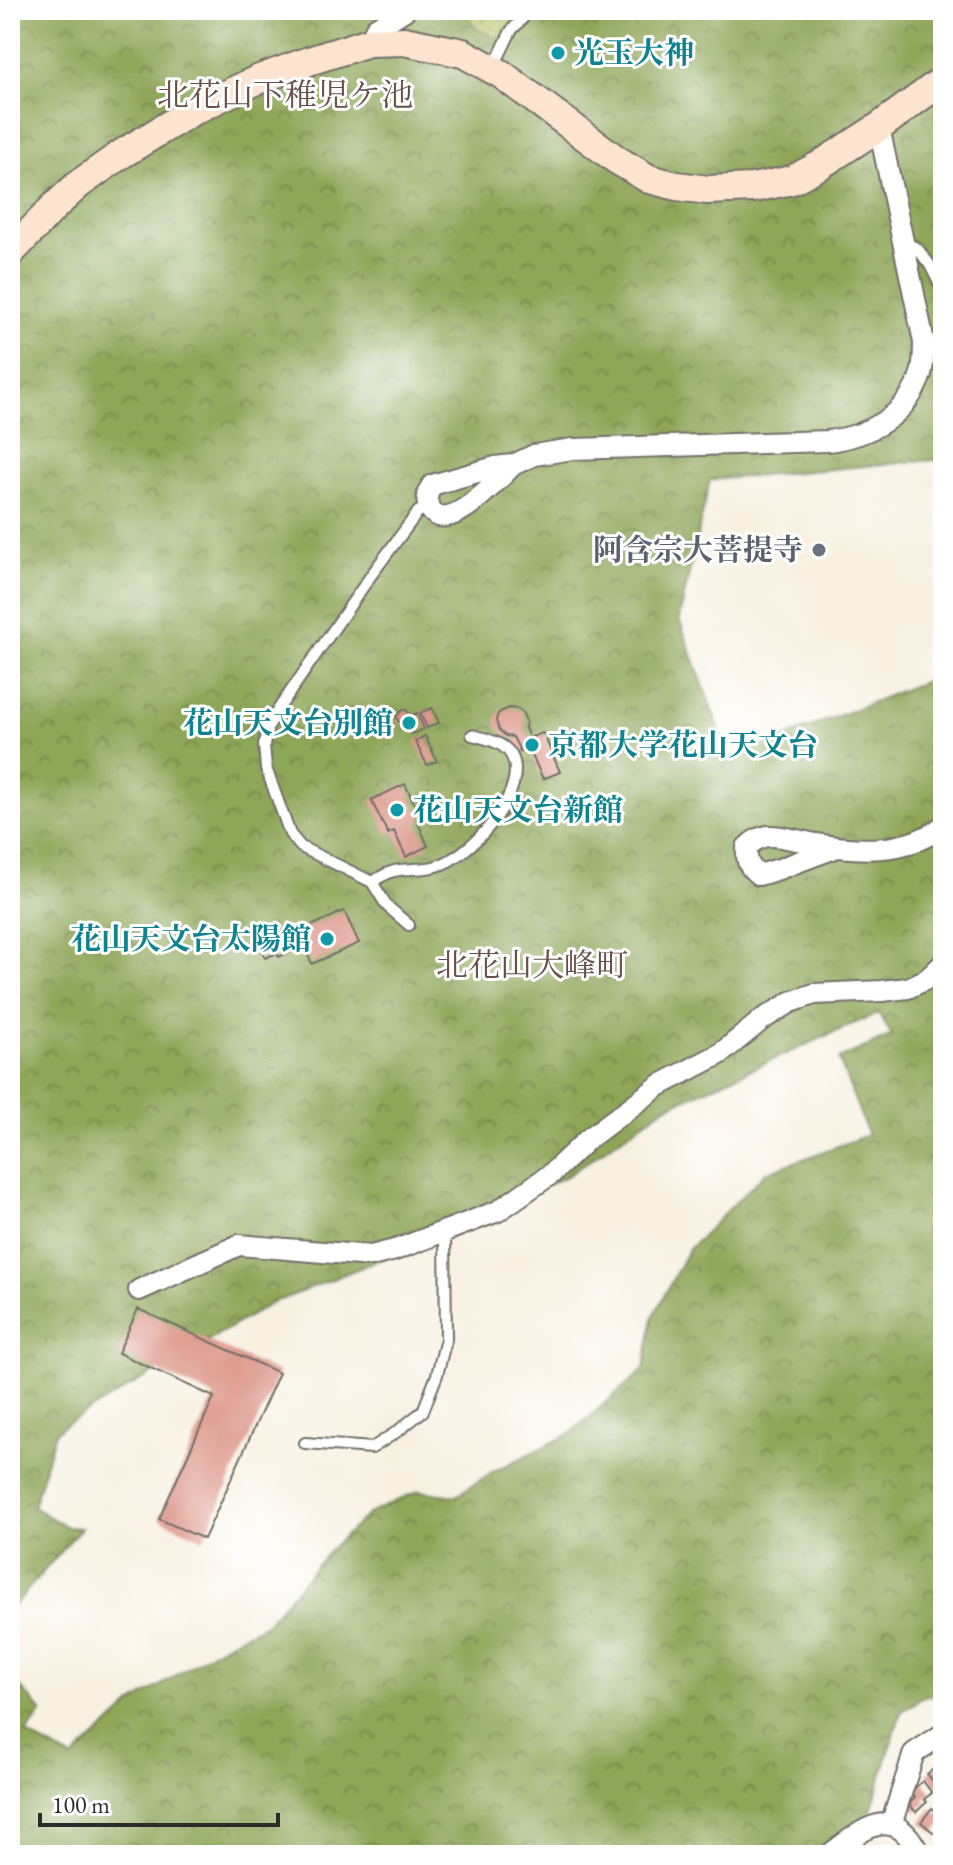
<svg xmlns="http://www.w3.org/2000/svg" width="953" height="1865" viewBox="0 0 953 1865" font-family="'EB Garamond','Noto Serif JP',serif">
<defs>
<pattern id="forest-crowns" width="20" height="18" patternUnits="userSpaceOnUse" patternTransform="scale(2)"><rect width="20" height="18" fill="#8ea658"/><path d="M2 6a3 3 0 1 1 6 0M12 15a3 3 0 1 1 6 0" fill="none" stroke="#748749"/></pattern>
<pattern id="garden-dots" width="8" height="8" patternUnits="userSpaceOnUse" patternTransform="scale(2)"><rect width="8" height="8" fill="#b3c062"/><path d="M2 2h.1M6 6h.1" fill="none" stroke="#929c51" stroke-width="1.8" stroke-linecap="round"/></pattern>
</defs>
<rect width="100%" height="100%" fill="#fff"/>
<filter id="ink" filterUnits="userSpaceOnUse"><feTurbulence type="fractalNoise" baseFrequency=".0125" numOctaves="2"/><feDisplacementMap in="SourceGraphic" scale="16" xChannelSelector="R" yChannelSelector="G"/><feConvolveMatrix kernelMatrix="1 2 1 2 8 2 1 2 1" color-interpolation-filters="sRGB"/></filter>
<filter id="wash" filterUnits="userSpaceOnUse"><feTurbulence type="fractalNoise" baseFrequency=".006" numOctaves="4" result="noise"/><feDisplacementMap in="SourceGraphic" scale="32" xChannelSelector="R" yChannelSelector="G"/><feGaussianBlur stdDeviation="1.8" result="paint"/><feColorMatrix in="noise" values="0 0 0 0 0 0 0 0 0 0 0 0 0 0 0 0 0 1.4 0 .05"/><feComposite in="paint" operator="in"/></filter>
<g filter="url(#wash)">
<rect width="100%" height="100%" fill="#f8f1e2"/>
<polygon fill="url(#forest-crowns)" stroke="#5c6842" stroke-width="2" points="10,10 943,10 943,459 710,480 679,619 730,759 943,674 943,1698 927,1695 901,1712 870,1814 811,1855 10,1855 10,1675 42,1712 26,1734 72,1759 133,1703 223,1645 266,1624 330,1550 368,1514 418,1491 456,1496 492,1472 570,1434 644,1369 653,1317 688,1250 765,1173 868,1135 839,1059 892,1035 878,1013 666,1107 567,1176 391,1255 281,1300 277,1300 63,1426 55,1433 33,1507 67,1527 81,1528 10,1610"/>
<polygon fill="url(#garden-dots)" stroke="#6f7646" stroke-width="2" points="462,10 504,10 507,13 510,10 516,16 503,34 498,39 478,30"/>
<g id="blocks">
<g fill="#db9284">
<polygon points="432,708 439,723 427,728 420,713"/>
<polygon points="509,708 518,709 522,712 526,721 525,728 529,738 542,733 547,736 547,742 560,772 543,779 530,751 520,751 513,737 506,736 499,730 496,721 497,716 500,712"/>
<polygon points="402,710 406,710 411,715 417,713 424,729 412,734 408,725 400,724 396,717"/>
<polygon points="425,736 437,761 427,765 415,741"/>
<polygon points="405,784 422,820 418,823 428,846 406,857 394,831 388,834 371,800"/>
<polygon points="344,911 359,943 312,964 302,942 297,944 298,948 279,957 277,953 265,958 262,951 292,937 294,940 302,936 300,931"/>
<polygon points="138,1309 279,1373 204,1539 159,1519 214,1397 118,1353"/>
<polygon points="941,1763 943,1765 943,1782 938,1787 927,1774"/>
<polygon points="923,1781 932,1793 924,1799 927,1802 916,1812 909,1804 915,1798 910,1792"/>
<polygon points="932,1808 943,1817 943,1822 934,1833 921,1822"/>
<polygon points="902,1843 907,1853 903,1855 901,1855 896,1846"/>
<polygon points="878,1848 882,1855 865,1855"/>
</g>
</g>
</g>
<g filter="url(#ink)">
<use href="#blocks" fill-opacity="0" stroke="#73706b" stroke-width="2"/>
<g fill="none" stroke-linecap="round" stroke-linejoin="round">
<defs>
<g id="lane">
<polyline points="491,67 497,60 511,31 530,10"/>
<polyline points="903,242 917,248 930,265 943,291"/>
<path d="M372,882C379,878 386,873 394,871C408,868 424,870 437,866C470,855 515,806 515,770C515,745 492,740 472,735"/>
<polyline points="409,925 387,906 372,882 301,847 290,834 266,768 264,745 268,727 279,708 372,574 418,512 429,506"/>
<polyline points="305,1443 372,1448 398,1431 423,1411 437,1375 446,1339 445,1232"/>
</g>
<g id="street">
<polyline points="369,42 376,28 405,10"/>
<path d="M513,465C498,479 448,537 430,509C425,500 427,493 432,485L495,467L513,465L534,455L573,449L828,441C869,436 907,416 921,374C924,364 924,353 924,342L879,127"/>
<path d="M835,848L779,869L759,875C748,867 746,860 747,847C753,841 759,837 768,836C781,835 798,841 811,843C855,851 906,855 943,826"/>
<polyline points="139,1290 239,1245 371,1256 395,1250 498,1211 551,1174 588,1139 660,1085 720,1054 763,1019 791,1002 814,994 882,991 908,988 927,979 943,964"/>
<polyline points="891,1825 914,1753 943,1734"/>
<path d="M829,1855C850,1840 882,1808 906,1834C912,1840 916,1848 920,1855"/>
</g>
<polyline id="secondary" points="10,253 55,206 79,184 120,155 192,111 257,80 309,61 369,42 404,41 463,53 501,74 617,160 649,179 677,186 708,190 753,188 792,180 820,165 879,127 943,80"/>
</defs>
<use href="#lane" stroke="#73706b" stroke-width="14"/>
<use href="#street" stroke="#73706b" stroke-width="24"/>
<use href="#secondary" stroke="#73706b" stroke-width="32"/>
<use href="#lane" stroke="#fff" stroke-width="10"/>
<use href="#street" stroke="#fff" stroke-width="20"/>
<use href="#secondary" stroke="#fde4d0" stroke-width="28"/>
</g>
</g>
<g fill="#0f9aa8" stroke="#fff" stroke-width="3">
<circle cx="558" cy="53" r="8"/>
<circle cx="409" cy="723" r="8"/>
<circle cx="532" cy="745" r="8"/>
<circle cx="397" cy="810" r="8"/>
<circle cx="327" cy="939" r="8"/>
</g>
<circle fill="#6b7280" stroke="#fff" stroke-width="3" cx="819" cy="550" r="8"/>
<g text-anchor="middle" stroke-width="6" stroke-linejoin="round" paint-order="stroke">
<g font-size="30" font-weight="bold" fill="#0d838f" stroke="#fff" text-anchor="start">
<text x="574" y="63">光玉大神</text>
<text x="393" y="733" text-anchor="end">花山天文台別館</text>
<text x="548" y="755">京都大学花山天文台</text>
<text x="413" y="820">花山天文台新館</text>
<text x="311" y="949" text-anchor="end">花山天文台太陽館</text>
</g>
<g font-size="30" font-weight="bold" fill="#5b616d" stroke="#fff" text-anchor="end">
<text x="803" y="560">阿含宗大菩提寺</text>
</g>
<g font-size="32" fill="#694f4a" stroke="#fff">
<text x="285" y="106">北花山下稚児ケ池</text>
<text x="532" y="976">北花山大峰町</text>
</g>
</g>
<rect width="953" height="1865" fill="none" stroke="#fff" stroke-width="40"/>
<path d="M40 1813v12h238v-12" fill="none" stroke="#2b2b2b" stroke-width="4"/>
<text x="52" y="1813" font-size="24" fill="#2b2b2b" stroke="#ffffff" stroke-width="6" paint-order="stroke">100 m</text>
</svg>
